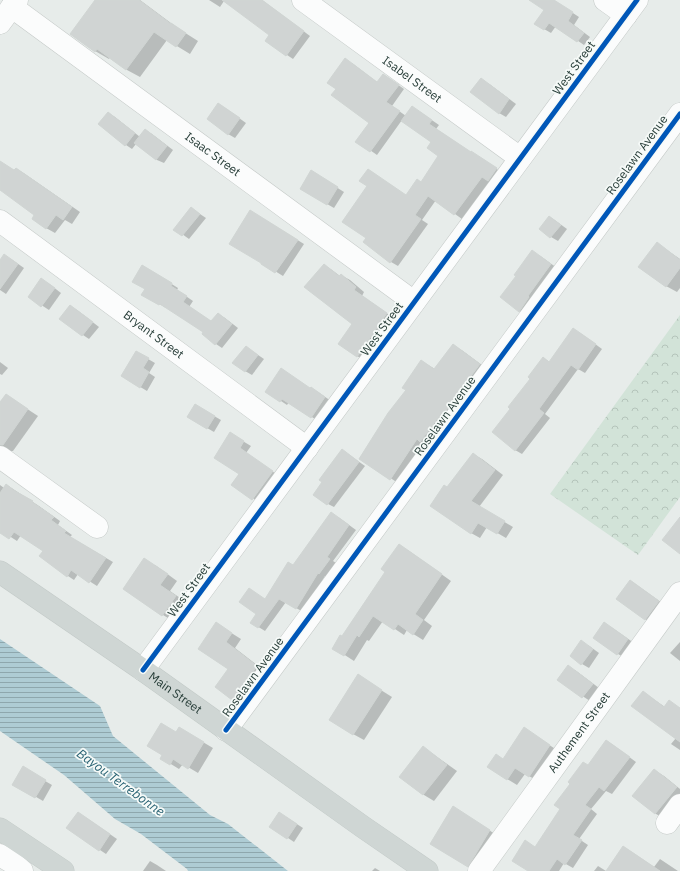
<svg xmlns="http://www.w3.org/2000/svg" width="680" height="871" viewBox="0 0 680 871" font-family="'IBM Plex Sans',sans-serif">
<defs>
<pattern id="park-crowns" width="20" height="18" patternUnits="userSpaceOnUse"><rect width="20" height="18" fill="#d2e3d8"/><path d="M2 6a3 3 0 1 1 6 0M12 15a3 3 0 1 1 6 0" fill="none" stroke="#b4c4ba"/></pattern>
<pattern id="water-rules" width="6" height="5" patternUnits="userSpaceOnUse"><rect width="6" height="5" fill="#aeccd4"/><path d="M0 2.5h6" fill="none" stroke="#8ea7ad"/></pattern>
</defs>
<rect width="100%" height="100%" fill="#e7ecea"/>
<polygon fill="url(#park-crowns)" points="680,315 680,497 638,555 550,494"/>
<polygon fill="url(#water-rules)" points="0,639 100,706 113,736 210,815 228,824 288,871 188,871 187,869 141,834 115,819 64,775 0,731"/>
<g fill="#0003">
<polygon points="96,0 140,0 179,29 198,41 190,54 167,40 140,77 127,70 110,57 109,59 95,51"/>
<polygon points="209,0 262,0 310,36 293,59 287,55 271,35 224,1 220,7"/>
<polygon points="543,0 553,0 579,17 574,25 590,37 584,45 556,26 551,33 544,29 545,10"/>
<polygon points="352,63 378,83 390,79 404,89 392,106 406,116 420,112 439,125 436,129 471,153 479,157 504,174 462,219 455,214 436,200 422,220 428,224 398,266 391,262 367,238 407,196 421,183 440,156 432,142 402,120 377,155 357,141 370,123 337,88"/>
<polygon points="488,83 516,104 506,117 499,113"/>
<polygon points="225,108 246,123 235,138 228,134"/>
<polygon points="108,113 115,117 140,137 145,130 152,134 173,150 164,163 157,160 136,144 132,149 126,145"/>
<polygon points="0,162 15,171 17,169 25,174 80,212 72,224 65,220 55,233 46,228 36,215 0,187"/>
<polygon points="312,172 344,192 334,208 301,189"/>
<polygon points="191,208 206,218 189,239 175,229"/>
<polygon points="257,215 304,244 283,276 262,263"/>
<polygon points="550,217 556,221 567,229 558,241 551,237"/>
<polygon points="657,244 667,250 680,259 680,288 677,292 666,286"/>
<polygon points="539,255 557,268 526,315 519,311"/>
<polygon points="11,259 24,268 6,294 0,290 0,262"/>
<polygon points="324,265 332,270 340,276 341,275 350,280 364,292 362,296 395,319 366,361 357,356 353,324"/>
<polygon points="143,266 178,288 177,290 193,301 189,307 212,322 218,314 225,318 238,328 222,348 216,344 204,332 167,307 166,308 143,294 146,289"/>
<polygon points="48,283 61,293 49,310 29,297"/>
<polygon points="70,306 77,310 99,327 89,339 83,335 61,319"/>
<polygon points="580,333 602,349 585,373 578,369 545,414 550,418 522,454 515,450 531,378 543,358 550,362"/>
<polygon points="453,345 463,351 490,371 401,485 360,458 407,390 421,361 435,369"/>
<polygon points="246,347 264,359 252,375 245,371"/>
<polygon points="136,352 155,363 149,373 155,377 147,391 122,376"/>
<polygon points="0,362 8,368 2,375 0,374"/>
<polygon points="310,389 318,392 331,401 318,421 289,402 287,405 266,391"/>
<polygon points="6,395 38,416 13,451 7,451 0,447 0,403"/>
<polygon points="195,405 221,420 214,432 188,417"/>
<polygon points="231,434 251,446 246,453 279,476 260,503 232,484 240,473"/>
<polygon points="348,454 365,466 334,507 328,504"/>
<polygon points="473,454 482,459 503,475 479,507 513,527 506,538 487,527 480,538 471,533 448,488"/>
<polygon points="0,485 4,488 7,485 39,506 60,521 58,525 72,535 70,537 113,562 97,586 78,574 74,580 68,576 40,556 44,551 21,535 17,541 0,530"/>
<polygon points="338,517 356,530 333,561 336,563 326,577 325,576 303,612 286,602 265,631 252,623 266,600 294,566"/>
<polygon points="399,545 409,551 451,581 424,620 432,626 423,640 407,630 404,635 383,621 369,641 367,640 354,661 334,648 342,637 387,572"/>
<polygon points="155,565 177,581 170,591 186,602 173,621 163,615 124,589"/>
<polygon points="631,581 665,605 652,623 645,619"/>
<polygon points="611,627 634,643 625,658 618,654"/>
<polygon points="225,629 241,639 235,648 266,672 242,705 233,699 216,687 230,669 200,649"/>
<polygon points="680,642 680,661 670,653"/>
<polygon points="588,645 599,653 589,668 582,664"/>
<polygon points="575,670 599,688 590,701 558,680"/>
<polygon points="368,682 392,697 364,740 353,734"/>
<polygon points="643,692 665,707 680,708 680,750 671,744 676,738"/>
<polygon points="179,728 213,748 198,773 183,764 179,769 161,758"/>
<polygon points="534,735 560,752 540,782 525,774 517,785 507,779 503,760"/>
<polygon points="607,741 613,745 636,762 612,794 606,791 591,809 597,814 579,839 588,845 573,868 564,863 559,871 529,871 536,848 588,766"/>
<polygon points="423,748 433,754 457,771 434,801 424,795 401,777"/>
<polygon points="23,768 52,785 43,801 14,784"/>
<polygon points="654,770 664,776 680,789 680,802 666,819 656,814 634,796"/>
<polygon points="463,814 500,837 477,871 468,866"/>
<polygon points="85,817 117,839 106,854 100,850"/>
<polygon points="286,817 303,828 294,842 288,838"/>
<polygon points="624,847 654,867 660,859 678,871 607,871"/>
<polygon points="150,861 157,865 166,871 143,871"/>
<polygon points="598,866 606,871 594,871"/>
<polygon points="375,868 380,871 372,871"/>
</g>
<g fill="#d0d4d3" stroke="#d0d5d3">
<polygon points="95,0 139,0 171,24 171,23 186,33 176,47 154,32 126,70 97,49 95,52 70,34"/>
<polygon points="222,0 262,0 304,31 286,56 265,41 269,35"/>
<polygon points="529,0 554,0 573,12 568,21 584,33 577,42 549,23 544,30 534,24 544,10"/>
<polygon points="345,58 377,82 383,74 399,85 386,102 400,111 370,152 355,142 369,123 331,95 336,89 327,83"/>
<polygon points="481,78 509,99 499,114 470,92"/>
<polygon points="218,103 240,118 228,135 207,119"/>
<polygon points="412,106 432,120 429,124 471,152 471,151 497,168 488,181 482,177 454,215 428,196 415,215 421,219 390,263 363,242 366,238 342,222 367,186 359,181 368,169 406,195 417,179 421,182 438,156 427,148 431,142 401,121"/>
<polygon points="108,112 135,133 125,146 98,124"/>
<polygon points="145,129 167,146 156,160 134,143"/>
<polygon points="0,161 14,170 16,168 72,207 63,220 56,215 46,229 32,219 34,215 0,190"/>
<polygon points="311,170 338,187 327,205 300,189"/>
<polygon points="191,207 200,214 182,236 173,230"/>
<polygon points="250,210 298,240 275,273 261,264 261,263 229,244"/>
<polygon points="549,216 561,225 550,238 539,229"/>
<polygon points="657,242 680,260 680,268 666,287 638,267"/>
<polygon points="532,250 551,264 528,296 529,297 519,312 500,297 516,276 514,275"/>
<polygon points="4,254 18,264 0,289 0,260"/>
<polygon points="324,264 339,276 341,274 356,287 354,290 387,313 357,357 338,344 352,324 304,287"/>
<polygon points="142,265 172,283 171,286 187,296 183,302 211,321 218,313 232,324 215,345 202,334 203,332 160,304 159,305 141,295 145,289 132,282"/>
<polygon points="41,278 55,288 41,307 28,297"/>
<polygon points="70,305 93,322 82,336 59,319"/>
<polygon points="573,328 596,344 578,370 571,365 539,409 544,413 515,451 492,432 510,409 508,407 530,379 528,377 543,357 549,362"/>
<polygon points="453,344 480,364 463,387 463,386 443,415 441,414 420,442 417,439 390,480 359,459 388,413 406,390 402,388 421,360 434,369"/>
<polygon points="246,346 258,355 245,372 232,363"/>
<polygon points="136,351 149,358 143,368 149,372 140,388 121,376"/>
<polygon points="281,368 310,388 311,387 325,397 311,418 282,399 280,402 265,392"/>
<polygon points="6,394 28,409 3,445 0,445 0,402"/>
<polygon points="195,404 215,416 207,429 187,417"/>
<polygon points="230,432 244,441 240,448 273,471 252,500 231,485 239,474 214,458"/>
<polygon points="342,449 359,462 327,505 313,495 322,482 319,480"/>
<polygon points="473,453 495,470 471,501 505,521 497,534 478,523 471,534 430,506 444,485 447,487"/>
<polygon points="6,484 15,491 33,501 32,502 54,517 51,520 66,531 64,533 106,558 89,583 71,570 67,577 39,556 43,551 14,532 9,539 0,533 0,493"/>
<polygon points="331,512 349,525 327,557 330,559 319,574 318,573 296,609 279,599 258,628 250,623 256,614 239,602 249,588 265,599 288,562 293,565"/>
<polygon points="680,517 680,554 662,540"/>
<polygon points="399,544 442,574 415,614 423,620 413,635 398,624 394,630 373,616 359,637 357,635 344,656 332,649 340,635 342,636 385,572 381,569"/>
<polygon points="144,558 168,574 160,585 176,596 162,616 123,589"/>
<polygon points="630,580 659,601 645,620 616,599"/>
<polygon points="216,622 232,633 226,642 257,666 232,700 215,687 228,669 198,649"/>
<polygon points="604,622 628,639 617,655 593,638"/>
<polygon points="581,640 593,649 581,665 570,656"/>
<polygon points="568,665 593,684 582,698 557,680"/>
<polygon points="358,674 382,690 353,735 329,720"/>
<polygon points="643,691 664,707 669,700 680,708 680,742 631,706"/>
<polygon points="161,723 176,732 179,727 204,742 188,769 173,759 170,765 160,759 162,755 147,746"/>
<polygon points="524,727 550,745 529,777 515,768 507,780 487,767 496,754 503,759"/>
<polygon points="606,740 630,757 604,791 599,787 585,805 591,809 573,835 582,840 565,865 557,859 549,871 528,871 512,861 525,840 535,847 560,809 554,805 570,784 568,782 583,762 588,765"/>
<polygon points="423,746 447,765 423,795 399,777"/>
<polygon points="23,766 46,780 35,798 12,785"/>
<polygon points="654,769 677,787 655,814 632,796"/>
<polygon points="453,806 490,830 468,867 430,844"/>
<polygon points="78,812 110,834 99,851 66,828"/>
<polygon points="279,812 297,824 287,839 269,827"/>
<polygon points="623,846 660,871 606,871"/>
</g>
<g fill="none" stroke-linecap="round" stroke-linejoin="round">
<defs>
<g id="minor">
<path id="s1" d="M303,0L520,158"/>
<polyline points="605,0 626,15"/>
<path id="s2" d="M12,7L414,302"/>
<polyline points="0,23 17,0"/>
<path id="s3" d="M0,221L307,448"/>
<polyline points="0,457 97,527"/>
<polyline points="143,670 637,0"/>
<polyline points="226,730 680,114"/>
<polyline points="667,823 680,805"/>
<polyline points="0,855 13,863 22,871"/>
<path id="s4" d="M479,871L680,593"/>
</g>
<g id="major">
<path id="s5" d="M0,572L143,670L363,827L427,871"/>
<polyline points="0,829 63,871"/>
</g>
</defs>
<use href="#minor" stroke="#c4c9c7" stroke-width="23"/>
<use href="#major" stroke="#c3cac8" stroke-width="23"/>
<use href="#minor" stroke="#fbfcfc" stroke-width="22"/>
<use href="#major" stroke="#cfd6d4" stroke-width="22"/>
<defs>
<g id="cycleway">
<polyline points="143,670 637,0"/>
<polyline points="226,730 680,114"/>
</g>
</defs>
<use href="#cycleway" stroke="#f6faf8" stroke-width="8"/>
<use href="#cycleway" stroke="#0057b8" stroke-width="5"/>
</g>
<g text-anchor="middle" stroke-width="3.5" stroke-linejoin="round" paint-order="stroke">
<g font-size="12" fill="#273d38" stroke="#f6faf8">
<text transform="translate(574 68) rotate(-54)" y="4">West Street</text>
<text dy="4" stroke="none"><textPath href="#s1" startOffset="135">Isabel Street</textPath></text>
<text dy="4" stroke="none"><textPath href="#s2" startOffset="249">Isaac Street</textPath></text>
<text transform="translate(637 155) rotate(-54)" y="4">Roselawn Avenue</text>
<text transform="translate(382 329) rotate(-54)" y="4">West Street</text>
<text dy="4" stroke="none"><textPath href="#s3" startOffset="191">Bryant Street</textPath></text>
<text transform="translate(445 416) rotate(-54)" y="4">Roselawn Avenue</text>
<text transform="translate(189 590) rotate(-54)" y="4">West Street</text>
<text transform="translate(253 677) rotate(-54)" y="4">Roselawn Avenue</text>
<text dy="4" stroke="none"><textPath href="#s5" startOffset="213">Main Street</textPath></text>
<text dy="4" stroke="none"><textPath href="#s4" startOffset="171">Authement Street</textPath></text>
</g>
<g font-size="13" font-style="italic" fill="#276172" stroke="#f6faf8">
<text transform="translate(121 782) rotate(36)" y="5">Bayou Terrebonne</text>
</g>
</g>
</svg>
